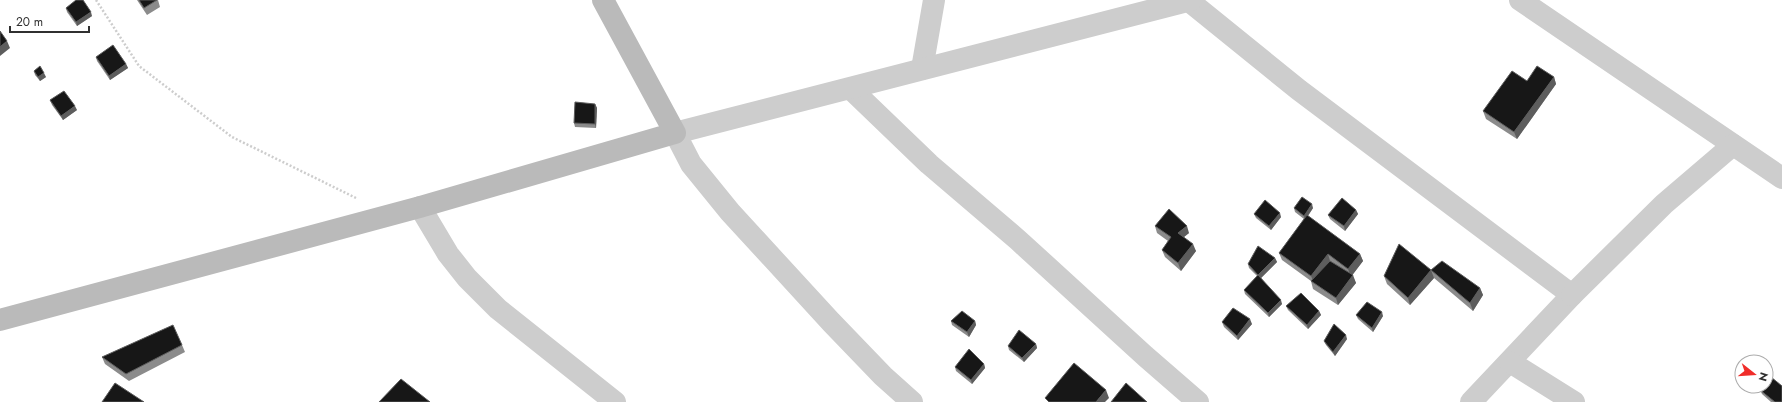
<svg xmlns="http://www.w3.org/2000/svg" width="1782" height="402" viewBox="0 0 1782 402" font-family="Jost,sans-serif">
<rect width="100%" height="100%" fill="#fff"/>
<g fill="none" stroke-linecap="round" stroke-linejoin="round">
<polyline stroke="#cdcdcd" stroke-width="2.5" stroke-dasharray="2 2" stroke-linecap="butt" points="96,0 139,66 232,137 356,198"/>
<g stroke="#cdcdcd" stroke-width="22">
<polyline points="1520,0 1782,178"/>
<polyline points="1189,1 1299,90 1572,295 1471,402"/>
<polyline points="922,69 934,0"/>
<polyline points="851,89 929,164 1018,240 1145,356 1198,402"/>
<polyline points="420,207 448,254 467,278 498,309 615,402"/>
<polyline points="1572,295 1664,204 1733,145"/>
<polyline points="1510,362 1574,402"/>
<polyline points="912,402 883,376 831,322 730,212 691,164 675,133 1191,0"/>
</g>
<polyline stroke="#bababa" stroke-width="22" points="0,320 420,207 675,133 603,0"/>
</g>
<g fill="#8b8b8b">
<polygon points="137,0 158,0 160,7 147,15"/>
<polygon points="66,8 92,16 77,26 67,12"/>
<polygon points="96,57 126,64 128,68 110,80 97,61"/>
<polygon points="34,71 46,77 40,81 35,75"/>
<polygon points="1554,77 1556,84 1517,139 1486,119 1483,111 1527,81"/>
<polygon points="50,100 77,110 63,120 52,105"/>
<polygon points="595,104 597,108 596,128 575,127 574,123"/>
<polygon points="1294,208 1313,208 1308,216 1360,254 1363,261 1352,275 1356,283 1338,305 1313,289 1311,281 1282,260 1279,253 1304,219 1295,212"/>
<polygon points="1356,210 1358,214 1345,231 1330,219 1328,215"/>
<polygon points="1254,214 1281,217 1271,230 1256,218"/>
<polygon points="1155,226 1189,233 1184,237 1196,251 1181,271 1165,257 1162,250 1168,241 1157,233"/>
<polygon points="1275,258 1277,262 1261,278 1282,304 1269,317 1245,294 1244,290 1257,276 1249,268 1248,264"/>
<polygon points="1431,270 1480,288 1483,295 1473,311 1434,278 1410,305 1387,284 1384,276"/>
<polygon points="1286,306 1319,311 1321,315 1308,329 1288,310"/>
<polygon points="1356,315 1383,316 1373,332 1358,319"/>
<polygon points="951,321 975,321 976,325 969,337 952,325"/>
<polygon points="1222,322 1252,324 1238,340 1224,327"/>
<polygon points="1347,339 1335,356 1326,345 1324,341"/>
<polygon points="1036,344 1037,348 1024,362 1009,350 1008,346"/>
<polygon points="182,345 185,352 129,381 105,364 102,357"/>
<polygon points="984,364 985,368 972,384 956,371 955,367"/>
<polygon points="1760,390 1782,402 1771,402 1762,394"/>
</g>
<g fill="#5d5d5d">
<polygon points="91,12 92,16 77,26 76,22"/>
<polygon points="7,41 10,48 0,56 0,47"/>
<polygon points="126,64 128,68 110,80 109,76"/>
<polygon points="44,73 46,77 40,81 38,77"/>
<polygon points="1554,77 1556,84 1517,139 1514,132"/>
<polygon points="595,104 597,108 596,128 595,124"/>
<polygon points="75,106 77,110 63,120 61,116"/>
<polygon points="1312,204 1313,208 1305,220 1304,216"/>
<polygon points="1356,210 1358,214 1345,231 1344,226"/>
<polygon points="1280,213 1281,217 1271,230 1269,226"/>
<polygon points="1187,226 1189,233 1180,240 1178,233"/>
<polygon points="1193,244 1196,251 1181,271 1178,263"/>
<polygon points="1328,254 1330,261 1314,283 1311,276"/>
<polygon points="1360,254 1363,261 1351,277 1348,269"/>
<polygon points="1275,258 1277,262 1260,279 1258,275"/>
<polygon points="1431,270 1434,278 1410,305 1408,298"/>
<polygon points="1353,275 1356,283 1338,305 1336,298"/>
<polygon points="1480,288 1483,295 1473,311 1470,303"/>
<polygon points="1281,300 1282,304 1269,317 1268,313"/>
<polygon points="1319,311 1321,315 1308,329 1307,325"/>
<polygon points="1382,312 1383,316 1373,332 1372,328"/>
<polygon points="1250,319 1252,324 1238,340 1237,336"/>
<polygon points="975,321 976,325 969,337 967,332"/>
<polygon points="1346,335 1347,339 1335,356 1333,352"/>
<polygon points="1036,344 1037,348 1024,362 1022,358"/>
<polygon points="984,364 985,368 972,384 971,380"/>
<polygon points="1106,390 1109,398 1105,402 1096,402"/>
</g>
<g fill="#171717" stroke="#5d5d5d">
<polygon points="76,0 83,0 91,12 76,22 66,8"/>
<polygon points="139,0 157,0 144,8"/>
<polygon points="0,31 7,41 0,47"/>
<polygon points="113,45 126,64 109,76 96,57"/>
<polygon points="40,66 44,73 38,77 34,71"/>
<polygon points="1537,66 1554,77 1514,132 1483,111 1512,71 1527,81"/>
<polygon points="64,91 75,106 61,116 50,100"/>
<polygon points="575,102 595,104 595,124 574,123"/>
<polygon points="1302,197 1312,204 1304,216 1294,208"/>
<polygon points="1342,198 1356,210 1344,226 1328,215"/>
<polygon points="1265,200 1280,213 1269,226 1254,214"/>
<polygon points="1169,209 1187,226 1178,233 1193,244 1178,263 1162,250 1171,237 1155,226"/>
<polygon points="1307,215 1360,254 1348,269 1328,254 1311,276 1279,253"/>
<polygon points="1399,244 1431,270 1442,261 1480,288 1470,303 1431,270 1408,298 1384,276"/>
<polygon points="1258,246 1275,258 1258,275 1248,264"/>
<polygon points="1330,261 1353,275 1336,298 1311,281"/>
<polygon points="1258,275 1281,300 1268,313 1244,290"/>
<polygon points="1301,293 1319,311 1307,325 1286,306"/>
<polygon points="1367,302 1382,312 1372,328 1356,315"/>
<polygon points="1233,308 1250,319 1237,336 1222,322"/>
<polygon points="962,311 975,321 967,332 951,321"/>
<polygon points="1334,324 1346,335 1333,352 1324,341"/>
<polygon points="173,325 182,345 126,374 102,357"/>
<polygon points="1019,330 1036,344 1022,358 1008,346"/>
<polygon points="969,349 984,364 971,380 955,367"/>
<polygon points="1074,363 1106,390 1096,402 1049,402 1045,398"/>
<polygon points="1771,377 1782,386 1782,402 1775,402 1760,390 1764,386 1766,386 1766,383"/>
<polygon points="401,379 430,402 379,402"/>
<polygon points="115,383 144,402 102,402"/>
<polygon points="1126,383 1147,402 1111,402"/>
</g>
<g transform="translate(1754 374) rotate(107)"><circle r="19" fill="#ffffff" stroke="#acacac"/>
<path d="M0-3L7 15L0 10L-7 15Z" fill="#f02d2a"/>
<text y="-6" font-size="11" font-weight="bold" text-anchor="middle" fill="#303030">N</text>
</g>
<path d="M10 26v6h79v-6" fill="none" stroke="#303030" stroke-width="2"/>
<text x="16" y="26" font-size="12" fill="#303030" stroke="#ffffff" stroke-width="3" paint-order="stroke">20 m</text>
</svg>
